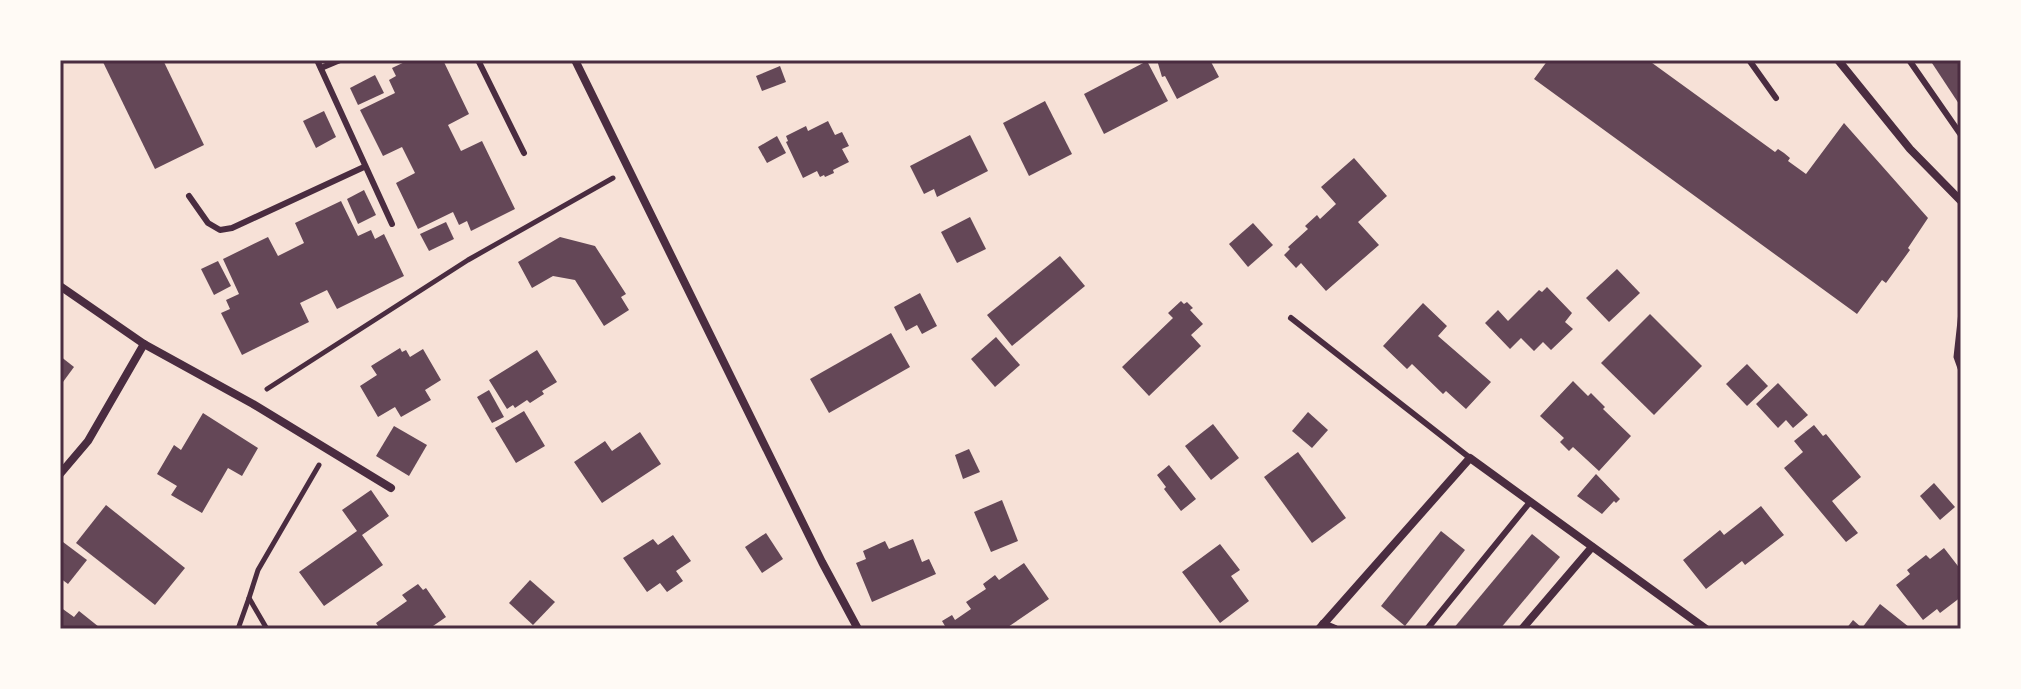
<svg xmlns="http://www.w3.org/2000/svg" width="2021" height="689" viewBox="0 0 2021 689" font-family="Arial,sans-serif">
<rect width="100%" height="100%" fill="#f7e1d7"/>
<g fill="#644757">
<polygon points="102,60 163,60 204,145 155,169"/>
<polygon points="409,60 443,60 469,114 448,125 461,151 482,141 515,209 471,231 467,221 459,225 453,212 418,229 396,183 415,173 402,147 383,156 360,110 395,93 389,80 396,76 392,68"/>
<polygon points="1157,60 1210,60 1219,77 1177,99 1165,76 1162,77"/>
<polygon points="1548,60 1648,60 1775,152 1778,149 1784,153 1790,158 1788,161 1806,174 1844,123 1928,218 1908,248 1910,250 1886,283 1882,280 1857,314 1534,79"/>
<polygon points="1930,60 1961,60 1961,107"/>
<polygon points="1147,61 1168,101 1104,134 1084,94"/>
<polygon points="780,66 786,82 762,91 756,76"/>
<polygon points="375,75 384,93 358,105 350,88"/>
<polygon points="1045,101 1072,154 1029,176 1003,123"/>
<polygon points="324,111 336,137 316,148 303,121"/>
<polygon points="828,121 835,135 842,132 849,146 842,149 849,162 833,170 834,173 825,177 824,175 820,177 817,171 803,178 786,142 788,141 786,136 806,126 808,131"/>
<polygon points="970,135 988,171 937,197 934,189 924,194 910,166"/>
<polygon points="777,136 786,153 767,163 758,147"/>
<polygon points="1354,158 1387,196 1358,222 1379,245 1326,291 1301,263 1296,268 1284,255 1290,249 1288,247 1308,229 1305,226 1317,215 1320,219 1336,204 1321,187"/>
<polygon points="364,190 376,215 358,224 347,199"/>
<polygon points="341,201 358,236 371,230 375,239 384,234 404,276 337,309 327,290 300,303 309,322 242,355 221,313 230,309 226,300 239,294 223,259 268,237 278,256 304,243 295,223"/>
<polygon points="970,217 986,249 957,263 941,232"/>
<polygon points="446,222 454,239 429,251 420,234"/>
<polygon points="1253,223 1273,245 1248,267 1229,244"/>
<polygon points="560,237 595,246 626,294 621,297 629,310 604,326 575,280 553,276 532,288 518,262"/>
<polygon points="1060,256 1085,286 1012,346 987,315"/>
<polygon points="218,261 231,286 214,295 201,269"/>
<polygon points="1617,269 1640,293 1609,322 1586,298"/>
<polygon points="1547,287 1572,313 1565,322 1573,329 1551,350 1543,342 1534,351 1521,338 1510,349 1485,323 1498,310 1508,321 1539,290 1542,292"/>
<polygon points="920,293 937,326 922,334 917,325 906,331 894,307"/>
<polygon points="1181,301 1184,304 1187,302 1193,308 1190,310 1203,324 1191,335 1201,346 1149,396 1122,367 1173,318 1168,313"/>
<polygon points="1423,303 1447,326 1438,336 1491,382 1466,409 1446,391 1443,394 1412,364 1407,369 1383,346"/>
<polygon points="1650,314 1702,366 1654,415 1601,363"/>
<polygon points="891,333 910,367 829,413 810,379"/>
<polygon points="996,337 1020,365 995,387 971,359"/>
<polygon points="400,348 402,352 406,350 410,357 423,349 441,380 425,390 431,400 401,417 395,407 378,417 360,386 377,375 371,366"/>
<polygon points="537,350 557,382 542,391 544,394 530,403 527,400 515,408 513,405 507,409 489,380"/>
<polygon points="60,356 74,367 60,386"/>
<polygon points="1747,364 1768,386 1747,406 1726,384"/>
<polygon points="1573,381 1588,396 1591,393 1605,407 1603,409 1631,436 1599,471 1573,447 1569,451 1560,442 1564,438 1540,416"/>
<polygon points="1778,383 1808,415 1793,428 1786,420 1778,428 1756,404"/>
<polygon points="489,390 504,417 492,423 477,397"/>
<polygon points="524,411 545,446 516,463 495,428"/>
<polygon points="1308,412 1328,430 1312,448 1292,431"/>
<polygon points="203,413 258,448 242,476 228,468 202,513 171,495 177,486 157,474 174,445 181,450"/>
<polygon points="1213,424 1239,458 1211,480 1185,446"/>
<polygon points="1814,425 1823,436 1826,434 1861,477 1832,501 1858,533 1846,542 1784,468 1803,452 1794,441"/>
<polygon points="394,426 427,445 409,476 376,456"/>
<polygon points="640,432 661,464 602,503 574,462 605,441 612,451"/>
<polygon points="969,449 980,472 963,479 955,455"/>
<polygon points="1298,452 1346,518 1312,543 1264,477"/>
<polygon points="1169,465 1196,499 1181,511 1164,489 1166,487 1157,475"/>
<polygon points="1596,474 1620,499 1616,503 1614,501 1602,514 1577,496"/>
<polygon points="1934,483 1955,507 1940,520 1920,496"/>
<polygon points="371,490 389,516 362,535 383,565 324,606 299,572 357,531 342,510"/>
<polygon points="1002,500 1018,541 991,552 974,512"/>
<polygon points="106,505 185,568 155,605 76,543"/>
<polygon points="1761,506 1784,535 1745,565 1742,561 1706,589 1683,560 1720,530 1724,535"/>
<polygon points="1441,531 1465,550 1405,626 1381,606"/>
<polygon points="766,533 783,559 762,573 745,547"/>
<polygon points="1532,534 1560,557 1500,629 1453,629"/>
<polygon points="673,535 691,561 676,571 683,581 667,592 660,583 647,592 623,558 653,539 658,545"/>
<polygon points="913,539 922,562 929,559 936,574 872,602 856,563 866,559 863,551 885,541 889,549"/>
<polygon points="63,542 87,560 68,584 60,578 60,545"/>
<polygon points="1220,544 1240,570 1231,576 1249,601 1220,623 1182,572"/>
<polygon points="1944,548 1961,570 1961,591 1958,593 1961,597 1940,613 1937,609 1923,620 1896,585 1910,574 1907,570 1926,555 1930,559"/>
<polygon points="1024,563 1049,599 1005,629 941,629 945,626 942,621 952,615 955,620 971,609 966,602 986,589 983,584 995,575 999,580"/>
<polygon points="530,580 555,602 533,625 509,603"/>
<polygon points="418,584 423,590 426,588 446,617 433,626 435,629 380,629 376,623 407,601 402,595"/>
<polygon points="1880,604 1909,627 1907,629 1846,629 1853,620 1862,628"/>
<polygon points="60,607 74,617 79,611 99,627 60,629"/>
</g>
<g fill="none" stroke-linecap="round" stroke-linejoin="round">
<g stroke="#4a2c40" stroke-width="5">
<polyline points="1961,312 1956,357 1961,371"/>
<polyline points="267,389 468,260 613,178"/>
<polyline points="238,629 249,598"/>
<polyline points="267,629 249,598 258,570 319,465"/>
</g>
<g stroke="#4a2c40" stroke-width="6">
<polyline points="317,60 392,224"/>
<polyline points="478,60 524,153"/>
<polyline points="1749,60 1776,98"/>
<polyline points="1909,60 1961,135"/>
<polyline points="321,68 340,60"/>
<polyline points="189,196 208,223 220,230 232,228 364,167"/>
<polyline points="1291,318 1470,458"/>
<polyline points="1427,629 1530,502"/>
</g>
<g stroke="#4a2c40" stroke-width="8">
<polyline points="575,60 822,562 858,629"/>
<polyline points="1838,60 1910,149 1961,201"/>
<polyline points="60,286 144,344 253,404 391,488"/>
<polyline points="60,474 88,441 144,344"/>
<polyline points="1323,624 1335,629"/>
<polyline points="1319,629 1470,458 1706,629"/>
<polyline points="1522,629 1592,547"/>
</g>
</g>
<rect width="2021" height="689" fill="none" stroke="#fffaf5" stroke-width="124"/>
<rect x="62" y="62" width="1897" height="565" fill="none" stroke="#4a2c40" stroke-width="3"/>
</svg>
